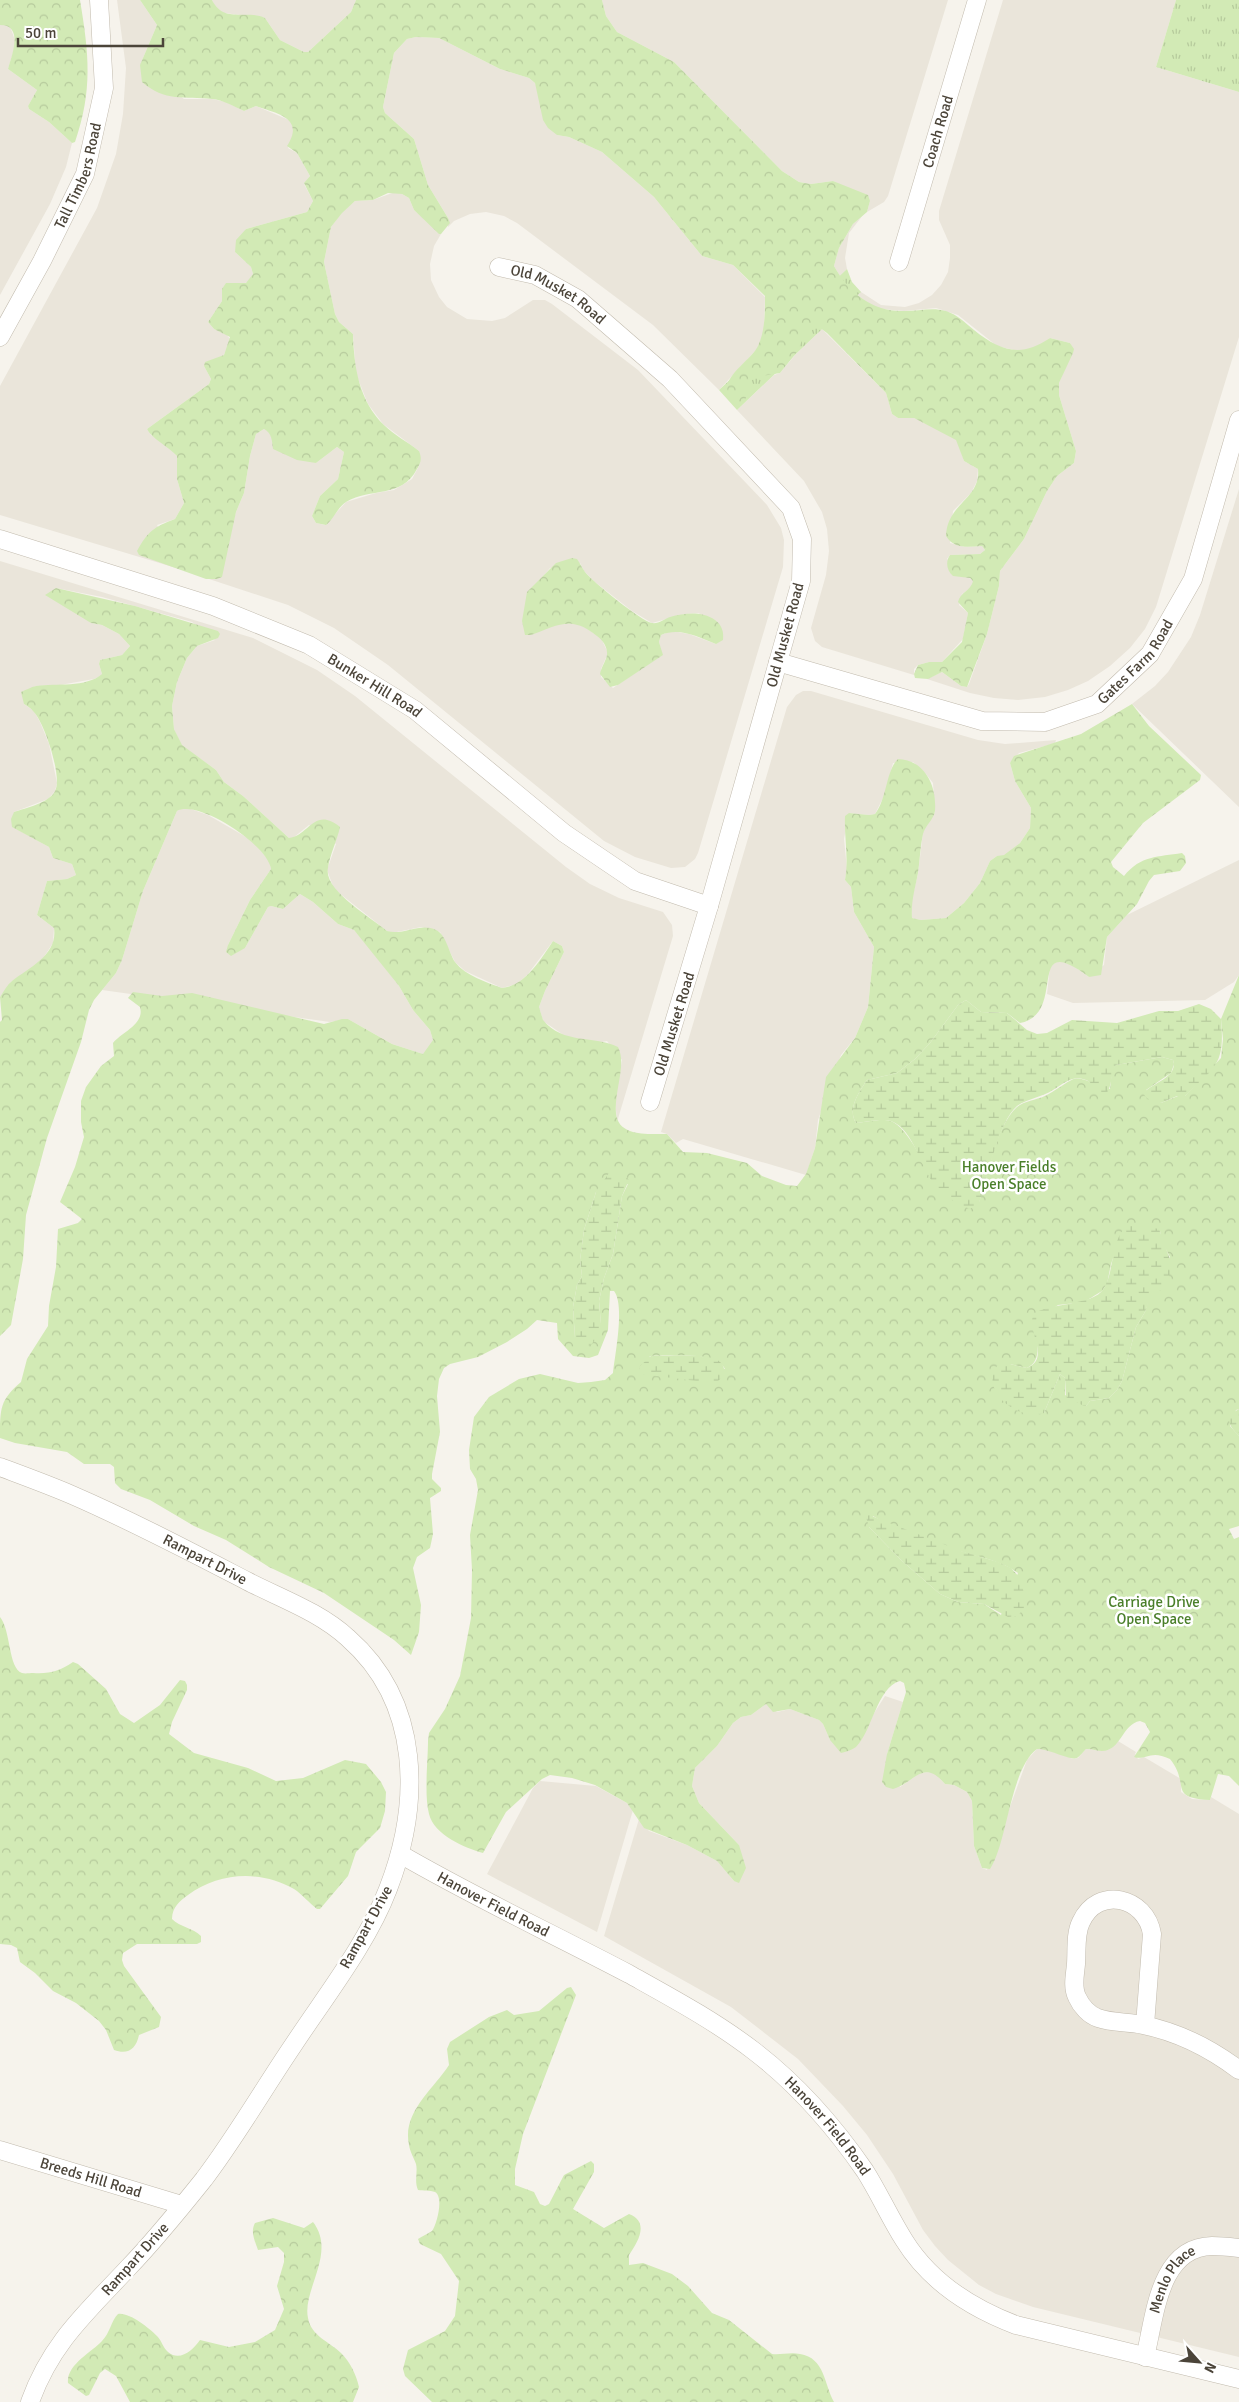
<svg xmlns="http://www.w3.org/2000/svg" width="1239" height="2402" viewBox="0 0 1239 2402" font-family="Signika,sans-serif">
<defs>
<pattern id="grass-tufts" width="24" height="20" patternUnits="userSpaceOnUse" patternTransform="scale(1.25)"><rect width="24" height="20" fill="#d2eab5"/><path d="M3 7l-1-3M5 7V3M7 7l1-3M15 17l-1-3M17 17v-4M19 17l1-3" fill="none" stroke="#b6ca9c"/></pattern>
<pattern id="forest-crowns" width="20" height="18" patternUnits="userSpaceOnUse" patternTransform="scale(1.25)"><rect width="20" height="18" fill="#d2eab5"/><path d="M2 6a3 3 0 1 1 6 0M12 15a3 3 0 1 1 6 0" fill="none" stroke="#b6ca9c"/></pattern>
<pattern id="wetland-marsh" width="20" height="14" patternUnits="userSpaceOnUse" patternTransform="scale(1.25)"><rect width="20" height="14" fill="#d2eab5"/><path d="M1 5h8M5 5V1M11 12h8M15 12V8" fill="none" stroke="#b6ca9c"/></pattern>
</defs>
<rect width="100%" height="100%" fill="#f6f3ec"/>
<g fill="#eae5da" fill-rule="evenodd">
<polygon points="117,0 140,0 157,25 140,65 184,99 212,99 226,102 244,111 256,106 289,120 293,125 294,135 288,148 297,153 310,176 304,184 313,201 307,212 246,229 235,252 251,267 253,274 249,282 222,289 222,301 208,322 214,329 226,334 230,339 224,355 204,366 211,379 209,384 147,429 151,435 168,446 177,456 177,479 184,503 175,519 157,525 179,568 186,571 0,515 0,386 97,208 116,154 123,114 126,68"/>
<polygon points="212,0 356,0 351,12 308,52 304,52 280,40 265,18 224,13 216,9"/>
<polygon points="602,0 948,0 888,196 884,202 867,212 870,201 833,181 811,184 799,182 782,171 674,62 617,32 606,16"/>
<polygon points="1003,0 1176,0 1156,67 1239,92 1239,337 1156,607 1145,629 1130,648 1110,666 1088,681 1068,690 1045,697 1018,700 994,698 970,693 927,679 942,672 961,686 967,687 969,684 987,634 999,586 1000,571 1024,539 1047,491 1057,476 1074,463 1076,451 1059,395 1059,383 1073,349 1070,343 1050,338 1035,349 1018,351 997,346 958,315 936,308 904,311 880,309 863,301 858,295 861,292 881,305 905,307 919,303 932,295 941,285 948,272 950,258 950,245 939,220 939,211"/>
<polygon points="0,25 7,25 11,29 16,43 8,69 37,90 28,106 29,109 49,122 72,143 66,167 50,204 0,295"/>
<polygon points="416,37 439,38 500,69 529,78 535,83 557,135 569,137 602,152 654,197 702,256 733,265 765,297 764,333 757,349 719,390 653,325 517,223 504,216 486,212 470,214 454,221 448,227 448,218 428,185 414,139 385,113 383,107 394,53 407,39"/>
<path d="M395,192L402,194L409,198L414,210L441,234L434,246L430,264L431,280L439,297L447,307L467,319L492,321L505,318L533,300H545L552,304L638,370L767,505L781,528L784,540L783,567L698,853L695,859L685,867L671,868L635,857L604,841L388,665L334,628L288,605L209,579H217L236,512L244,493L250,456L256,434L264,429L268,431L272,437L316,463L337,447L344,452L338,479L320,496L312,516L316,523L325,525L346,502L376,493L394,490L412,479L420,464L419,451L383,424L368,404L356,374L353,334L339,322L335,314L324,262L331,227L342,212L355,201L373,200ZM580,563L584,571L595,582L632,611L652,623L685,614L699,613L716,644L689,634L671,631L661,635L659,642L662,655L613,688L601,677V669L608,653L601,638L580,624H561L541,579L550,568Z"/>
<polygon points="863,215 849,233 845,258 847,269 840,276 834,266 839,248 853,224"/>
<polygon points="822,329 886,393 892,414 898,418 914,418 957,439 964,461 978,469 977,481 971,493 953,511 950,543 965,547 982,546 985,550 980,554 950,555 947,559 973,581 972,587 962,594 959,605 968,613 963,639 942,662 929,662 918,665 914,669 914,675 822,647 815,641 811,628 826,575 829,551 827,529 822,512 804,481 737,410 774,375 780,373 795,355"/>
<polygon points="1239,489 1239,807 1132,704 1155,686 1168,672 1191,637 1200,615"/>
<polygon points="0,561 253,638 317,670 355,696 566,867 590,884 619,898 663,912 672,925 673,936 617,1122 615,1098 622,1060 607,1041 596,1043 565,1036 543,1021 539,1007 545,991 564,952 562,946 553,941 528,974 517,984 502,988 465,971 455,962 440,932 421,927 392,933 387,931 334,889 327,870 336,844 309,825 293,838 289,838 243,796 224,782 216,770 181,745 174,729 172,706 177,682 187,658 197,646 215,640 192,622 102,597 56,588 91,623 102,625 119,634 130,646 122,655 100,660 99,664 102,674 101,676 94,679 60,685 35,686 24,704 34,711 40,722 49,744 57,783 55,791 48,799 14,812 13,827 49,847 53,858 72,864 76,875 67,879 47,881 37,915 54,928 53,943 40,963 11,982 0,997"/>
<polygon points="803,691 811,691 978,740 1005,744 1056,740 1055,743 1049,745 1019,753 1010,763 1015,781 1031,808 1030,828 1020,843 1004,856 997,856 990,861 980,883 964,903 946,918 921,920 912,918 911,902 918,874 923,832 935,812 933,783 926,774 913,762 893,763 885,794 875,814 869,815 849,813 844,839 847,869 845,880 851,887 854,912 874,947 868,1007 855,1038 841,1055 818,1120 815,1148 806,1175 683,1139 676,1143 667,1134 661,1132 787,707 796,695"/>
<polygon points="182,808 188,808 208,815 253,841 270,862 271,869 250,900 228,945 245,948 268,907 271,906 283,909 300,894 313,902 338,924 354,930 369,947 399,986 413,1010 430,1030 433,1040 427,1051 423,1054 392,1044 348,1019 330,1022 102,990 116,973 122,960 143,891 177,811"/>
<polygon points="1239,860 1239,975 1234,982 1205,1000 1073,1003 1047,994 1050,966 1054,962 1059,960 1072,965 1089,977 1104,965 1107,937 1127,915"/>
<polygon points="885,1696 903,1702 887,1754 900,1787 920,1773 929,1772 936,1774 945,1784 954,1785 967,1792 972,1801 974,1846 982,1868 987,1870 1027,1760 1037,1749 1045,1748 1073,1759 1078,1758 1086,1749 1102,1751 1110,1749 1118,1741 1136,1752 1135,1754 1138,1759 1144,1757 1181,1779 1181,1792 1192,1799 1210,1800 1211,1797 1239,1814 1239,2357 1033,2307 996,2294 979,2285 948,2260 935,2246 923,2230 893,2174 867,2135 843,2106 798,2059 731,2007 604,1936 639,1819 649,1831 687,1845 717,1861 734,1881 739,1845 699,1803 692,1786 695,1768 717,1746 733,1723 741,1717 751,1715 766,1704 777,1712 790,1709 819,1720 823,1724 830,1740 861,1740 871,1718"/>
<polygon points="540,1781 596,1786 627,1803 633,1810 597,1932 487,1874 533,1788"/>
</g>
<g fill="url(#grass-tufts)">
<polygon points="1176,0 1239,0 1239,92 1156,67"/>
<polygon points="847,269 852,282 861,292 737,410 719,390"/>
</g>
<g fill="url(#forest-crowns)" fill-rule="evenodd">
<path d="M0,0H80C89,54 93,90 75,142L72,143L49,122L29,109L28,106L37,90L8,69C12,55 24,25 0,25Z"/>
<path d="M140,0H212C224,24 246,9 265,18L280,40L304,52H308L351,12L356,0H602L606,16L617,32L674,62L782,171L799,182L811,184L833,181L868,195L870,201L867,212L853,224L839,248L834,266C849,293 873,312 904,311C919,311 932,307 946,311C958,315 964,322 974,330C1000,351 1021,358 1050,338L1070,343L1074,349L1073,353L1059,383V395L1076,451L1074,463L1057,476L1047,491L1024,539L1000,571L999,586L987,634L967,687L961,686L942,672L928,679L915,678L914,674L918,665L929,662H942L962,642L968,613L958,602C960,592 971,591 973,581L970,578L953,576C947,571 945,562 950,555L980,554L985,550L982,546C967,547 954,549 946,536C947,503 981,499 978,469L964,461L956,440L914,418H898L892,414L886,393L827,333L815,324L808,327L797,352L780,373L751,378L745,401L741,403C705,386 750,363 758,346C765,331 765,314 765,296L733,265L702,256L654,197L602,152L569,137L557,135L548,128L543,120L535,83L529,78L500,69L439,38L416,37L407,39L394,53L383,107L385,113L414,139L428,185L448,218L450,223L441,234H439L414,210L409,198L402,194L388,193L373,200L355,201L342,213L331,227L324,262L335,314L339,322L353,334C354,367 359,401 384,425C394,435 408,442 419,451C422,458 421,463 417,469C401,499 371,487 346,502C337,508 334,519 326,525L316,523L312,516L320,496L338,479L344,452L337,447L316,463L297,460L273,449C272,441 272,433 264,429L256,434L250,456L244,493L236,512L222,577L217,579H206L139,555L137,551C148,531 154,527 175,519L184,503L177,479V456C169,447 151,438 147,429L209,384L211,379L204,366L205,362L224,355L230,337L214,329L208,322L222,301V289L226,283H246L253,274L251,267L235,252L236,240L246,229L307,212L313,201L304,183L310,176L297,153L287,146C305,118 278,114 256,106L244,111C233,106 223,100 212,99C184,96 165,102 142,82L140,65L157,25Z"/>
<path d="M572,558L577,559C580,563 582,568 585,572C593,582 641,621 652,623C659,624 664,619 670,617C685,613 702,611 715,620C722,625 724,632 723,640L716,644C698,637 680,627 661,635L659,642L663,655L618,685L610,687L600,674C601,667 608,658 607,652C606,643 600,638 593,633C570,616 556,626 531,635H525L522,621L527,592L556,563Z"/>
<path d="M56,588L135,606L218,631L220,634L218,638L197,646L187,658L177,682L172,706L174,729L182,745L216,770L224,782L243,796L289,838C309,836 314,806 340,827C337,841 330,854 328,868C323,890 372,918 387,931C403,936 420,922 436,930C446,934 449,953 455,962C466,976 486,982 502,988C525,986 541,959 553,941L562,946L564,952L545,991L539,1007L543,1020C563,1045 595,1035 618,1047C627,1064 614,1091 616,1113C618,1137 648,1134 667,1134L683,1152L707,1153L747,1163L762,1176L786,1185L797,1186L806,1174L815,1148L826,1077L855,1038L868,1007L874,947L854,912L851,887L845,880C849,859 844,837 845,816L849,813L869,815L875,814C887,799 886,770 898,759C925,760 937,786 935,811C934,819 925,826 923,834C920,847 920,860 918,873C915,889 911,901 912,918L921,920L946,918L964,903L980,883L990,861L997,856L1004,855L1020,843L1030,828L1031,808L1015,781L1010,763L1014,756L1081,734L1132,704L1149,726L1201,775L1200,780L1143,823L1111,862L1113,867L1124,876C1141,855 1158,857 1182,853L1185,856L1186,863L1180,871L1154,875L1149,881L1137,904L1107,937L1101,975L1089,977C1023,928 1069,1014 1020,1023L1007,1013L981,1012L966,1000L958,1005L930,1043L915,1059L897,1073L867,1080C859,1092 847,1109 856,1123C866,1122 882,1118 891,1121C909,1128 927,1171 937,1187L979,1202C989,1175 995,1127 1017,1107C1024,1101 1036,1100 1045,1096C1083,1075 1066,1073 1110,1089L1112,1070L1116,1065L1162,1057L1173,1060L1174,1064L1171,1073L1146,1090L1161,1103L1178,1096H1185L1221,1058L1223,1039L1221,1019L1239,975V1409L1236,1410L1230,1426L1239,1436V1526L1229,1529L1234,1539L1239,1537V1786L1229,1776L1218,1774L1210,1800C1167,1798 1191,1785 1170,1759C1150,1749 1146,1761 1134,1757L1150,1732L1145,1723L1140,1721C1122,1724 1121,1751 1102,1751C1097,1751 1092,1749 1086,1749C1083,1752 1080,1756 1077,1758C1071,1761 1047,1748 1037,1749C1010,1769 1008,1841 990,1869L982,1868L974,1846L972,1801L967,1792L954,1785L945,1784C923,1758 916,1782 893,1789L886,1787L882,1782L887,1754L906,1692L904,1683L900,1681C877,1687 872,1732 856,1747C852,1750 846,1752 841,1753L830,1740L823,1724L819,1720L790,1709L773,1712L766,1704L751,1715L741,1717L733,1723L717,1746L695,1768L692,1786L699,1803L739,1845L746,1868L739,1883L734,1881L717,1861L687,1845L644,1828L627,1803L595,1785L572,1778L550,1775L542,1779L506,1812L483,1853C465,1848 434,1835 429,1814C424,1795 428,1761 428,1741L429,1733L445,1709L460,1676L471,1618L472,1570L470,1535L478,1490L476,1479L470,1469L469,1450L474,1417L489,1397L519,1379L540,1374L578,1383L591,1382L605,1380L613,1373C615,1354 625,1305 614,1291H610L608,1330L598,1355L589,1358L573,1356L558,1339L557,1323L537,1320L527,1329L507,1342L478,1357L450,1364L444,1368L439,1379L437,1396L440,1432L432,1474V1479L441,1488V1491L430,1498L433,1534L430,1548L417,1557L413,1568L421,1605L419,1632L411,1655L394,1640L324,1593L269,1567L226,1540L194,1526L150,1500L121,1489L115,1483L114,1467L110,1464H84L67,1452L15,1443L0,1438C0,1408 0,1400 21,1382L27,1359L48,1326L49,1306L56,1267L58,1229L78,1223L82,1219L60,1202L75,1167L84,1137L81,1122V1101L86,1087L101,1066L114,1056L113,1043C122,1032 145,1024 140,1007L128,998L133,992L162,996L192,993L324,1024L342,1019H348L392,1044L423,1054L433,1040L430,1030L413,1010L399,986L354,930L338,924L313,902L300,894L283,909L271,906L268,907L245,948L231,956L226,952L228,945L250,900L271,869C268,845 198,799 177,811L143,891L122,960L116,973L94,1000L89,1010L81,1042L47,1138L26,1215L23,1259L11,1325L0,1336V1022L2,1020L0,997C4,991 7,985 12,981C30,967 58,955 54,928L37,915L47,881L67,879L76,875L72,864L53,858L49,847L12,827L11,819L14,812C26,808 49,803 55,791C63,778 44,721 33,711C31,708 27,706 24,704L21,692C26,690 31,687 36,686C56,683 86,688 102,674L99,664L100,660L122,655L130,646L119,634L102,625L91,623L45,595ZM628,1184L622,1196L613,1254L604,1278L599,1301L601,1324L575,1338L573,1307L577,1285L582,1276L580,1260L584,1230L596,1192ZM1160,1231L1162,1242L1170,1257L1150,1294L1145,1312L1136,1327L1122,1381L1117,1390L1109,1398L1090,1401L1086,1406L1065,1395V1378L1060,1374L1044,1413L1010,1364L1027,1368C1044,1360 1036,1338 1033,1323L1058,1305L1084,1302L1102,1291L1107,1284L1111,1264L1122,1232ZM651,1356C669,1356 716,1351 725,1369L649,1357ZM873,1516C899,1532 934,1544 963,1552C982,1558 1002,1561 1018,1573L1001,1615L984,1604L958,1602L940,1594L901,1560L869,1527Z"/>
<path d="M0,1617C11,1630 8,1668 22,1673C25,1674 30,1673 33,1673C50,1674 60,1671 73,1662L78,1664L106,1689L120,1714L134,1723L160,1705L180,1680L185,1681L187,1685V1690L172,1722L169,1734L194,1753L248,1768L276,1781L303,1778L345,1760L366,1764L381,1782L386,1792L385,1811L380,1828L356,1852L348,1876L320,1909H317C309,1903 302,1894 294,1889C261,1870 219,1872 188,1895C180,1901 172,1907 172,1919C180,1927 193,1928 201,1936V1942L197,1944H137L123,1953L122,1960L124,1966L161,2017L159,2027L139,2035C136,2049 128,2055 114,2050L106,2030L99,2021L76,2003L53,1991L35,1973L20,1962L17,1948L11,1945L0,1944Z"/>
<path d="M571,1987L576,1995L523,2134L515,2169V2185L534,2192L540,2204L545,2206L549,2204L564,2175L591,2161L594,2164V2172L573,2209L604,2228L629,2214C650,2222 638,2242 629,2255V2265L643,2263L672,2274L688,2286L712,2313L729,2320L772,2354C781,2355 790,2352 800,2354C825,2358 824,2384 834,2402H432L405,2376L403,2369L408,2350L445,2331L455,2316L459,2281L441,2254L420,2244L418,2239C422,2236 428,2234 432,2231C437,2224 444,2197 435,2192C430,2190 423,2191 418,2190C414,2181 418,2172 416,2164C414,2158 410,2152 409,2145C402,2112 433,2090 449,2065L447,2049L450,2042L489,2017L507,2010L514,2015L539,2011L567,1988Z"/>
<path d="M273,2218L304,2228L313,2222C337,2253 302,2290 308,2318C311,2336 330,2342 341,2353C350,2362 356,2374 359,2387L353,2402H130L116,2376L105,2369L100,2373L89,2395L86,2396L68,2383C66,2365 92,2352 102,2341C110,2333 111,2321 118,2314C129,2312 149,2328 157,2336C162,2341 163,2348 168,2352C180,2362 193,2350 200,2340L229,2347L255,2342L275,2330L284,2309L277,2286L284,2262V2253L278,2247L258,2250C255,2241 250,2232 255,2223Z"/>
</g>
<g fill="url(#wetland-marsh)">
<path d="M966,1000L981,1012L1007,1013L1027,1030L1037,1034L1047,1033L1072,1020L1117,1023L1159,1011H1178L1199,1004L1211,1009L1221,1019C1225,1065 1216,1066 1185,1096H1177L1161,1103L1149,1100L1143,1094C1150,1083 1179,1078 1173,1060L1162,1057L1116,1065C1110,1074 1113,1085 1106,1094L1093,1090L1090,1082C1075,1073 1066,1082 1053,1090C1042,1097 1027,1099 1017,1106C998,1122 988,1178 979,1203L970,1209C958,1204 946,1197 937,1188C922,1172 914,1129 891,1121C882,1118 866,1122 856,1123C847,1109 859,1092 867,1080L897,1073L915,1059L930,1043L958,1005Z"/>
<polygon points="609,1173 623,1173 629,1180 622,1196 613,1254 604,1278 599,1301 601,1324 599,1335 590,1346 582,1347 575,1338 573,1307 577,1285 582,1276 580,1260 584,1230 596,1192"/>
<path d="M1131,1224L1159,1229L1173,1268L1162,1290L1152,1292L1145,1312L1136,1327L1122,1381L1117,1390L1109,1398L1090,1401L1086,1406H1084L1066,1397L1065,1378L1060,1374L1044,1413C1019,1422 979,1391 997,1366L1010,1364L1027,1368C1051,1358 1027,1332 1033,1316C1038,1304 1088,1306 1101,1292C1116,1277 1109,1233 1131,1224Z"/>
<path d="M651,1356C671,1356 696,1353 715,1359C729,1364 726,1381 712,1383L641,1374L639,1367Z"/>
<path d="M1239,1409V1436C1233,1430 1228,1425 1229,1415Z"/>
<polygon points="869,1515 961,1551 998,1562 1011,1568 1021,1579 1025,1599 1024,1609 1017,1616 1008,1617 984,1604 958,1602 940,1594 901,1560 869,1527 866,1517"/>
</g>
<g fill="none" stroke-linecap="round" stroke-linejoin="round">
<defs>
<g id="minor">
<path id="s1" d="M899,262L977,0"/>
<path id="s2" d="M499,267L535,275L578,299L670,379L791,508L802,539L801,581L709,906L650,1102"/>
<path id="s3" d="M0,337L42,261L85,174L104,88L99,0"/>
<path id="s4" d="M0,539L213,606L309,645L415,710L564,833L635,881L709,906"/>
<path id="s5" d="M778,662L982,721L1045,722L1097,704L1150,654L1193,579L1239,420"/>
<path id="s6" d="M0,1467C24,1476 49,1485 72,1495C132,1521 189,1551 247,1581C280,1598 320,1612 348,1638C422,1703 421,1804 388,1889C368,1942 325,1997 294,2044C264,2088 236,2137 204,2179C180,2209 155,2240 128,2268C87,2312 51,2343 30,2402"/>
<path id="s7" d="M400,1854C474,1897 553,1934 629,1974C672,1998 715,2021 754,2051C797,2084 834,2126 865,2171C879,2193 890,2218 904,2240C930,2282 971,2308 1016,2325L1239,2379"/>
<path d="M1145,2025L1152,1934C1146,1897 1098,1885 1081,1922C1075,1934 1077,1950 1076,1964C1075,1975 1072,1987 1077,1997C1081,2006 1089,2015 1098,2018C1112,2023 1129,2022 1143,2025C1178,2032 1211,2049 1239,2070"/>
<path id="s8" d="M0,2150L182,2205"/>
<path id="s9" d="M1145,2357C1155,2318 1158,2247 1212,2246C1221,2246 1230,2247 1239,2248"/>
</g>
</defs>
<use href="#minor" stroke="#c2bbae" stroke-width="19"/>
<use href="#minor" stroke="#fff" stroke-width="18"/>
</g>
<g text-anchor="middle" stroke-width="5" stroke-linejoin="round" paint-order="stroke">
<g font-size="15" fill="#4b4439" stroke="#fff">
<text dy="5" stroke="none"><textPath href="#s1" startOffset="136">Coach Road</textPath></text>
<text dy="5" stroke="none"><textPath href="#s3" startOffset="180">Tall Timbers Road</textPath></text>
<text dy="5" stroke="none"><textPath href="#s2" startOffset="66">Old Musket Road</textPath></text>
<text transform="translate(785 635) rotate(-75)" y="5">Old Musket Road</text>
<text dy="5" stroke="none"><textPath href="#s5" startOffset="388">Gates Farm Road</textPath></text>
<text dy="5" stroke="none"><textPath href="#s4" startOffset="404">Bunker Hill Road</textPath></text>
<text transform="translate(674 1024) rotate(-73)" y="5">Old Musket Road</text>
<text dy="5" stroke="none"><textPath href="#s6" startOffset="225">Rampart Drive</textPath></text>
<text dy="5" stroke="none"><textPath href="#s7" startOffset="106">Hanover Field Road</textPath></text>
<text transform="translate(366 1927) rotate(-61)" y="5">Rampart Drive</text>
<text dy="5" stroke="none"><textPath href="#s7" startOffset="511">Hanover Field Road</textPath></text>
<text dy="5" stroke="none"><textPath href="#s8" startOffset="95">Breeds Hill Road</textPath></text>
<text transform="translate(135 2259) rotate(-48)" y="5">Rampart Drive</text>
<text dy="5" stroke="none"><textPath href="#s9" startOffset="84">Menlo Place</textPath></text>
</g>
<g font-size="15" fill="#4a7f2a" stroke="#fff">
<text x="1009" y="1172">Hanover Fields<tspan x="1009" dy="17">Open Space</tspan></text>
<text x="1154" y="1607">Carriage Drive<tspan x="1154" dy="17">Open Space</tspan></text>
</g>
</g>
<g transform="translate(1199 2362) rotate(117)" stroke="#ffffff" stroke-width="4" paint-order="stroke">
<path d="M0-4L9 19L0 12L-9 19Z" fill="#4b4439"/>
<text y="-8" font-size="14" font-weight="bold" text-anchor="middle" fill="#4b4439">N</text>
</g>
<path d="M18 38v8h145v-8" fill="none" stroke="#4b4439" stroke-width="2.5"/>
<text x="25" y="38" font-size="15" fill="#4b4439" stroke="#ffffff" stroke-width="4" paint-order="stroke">50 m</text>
</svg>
